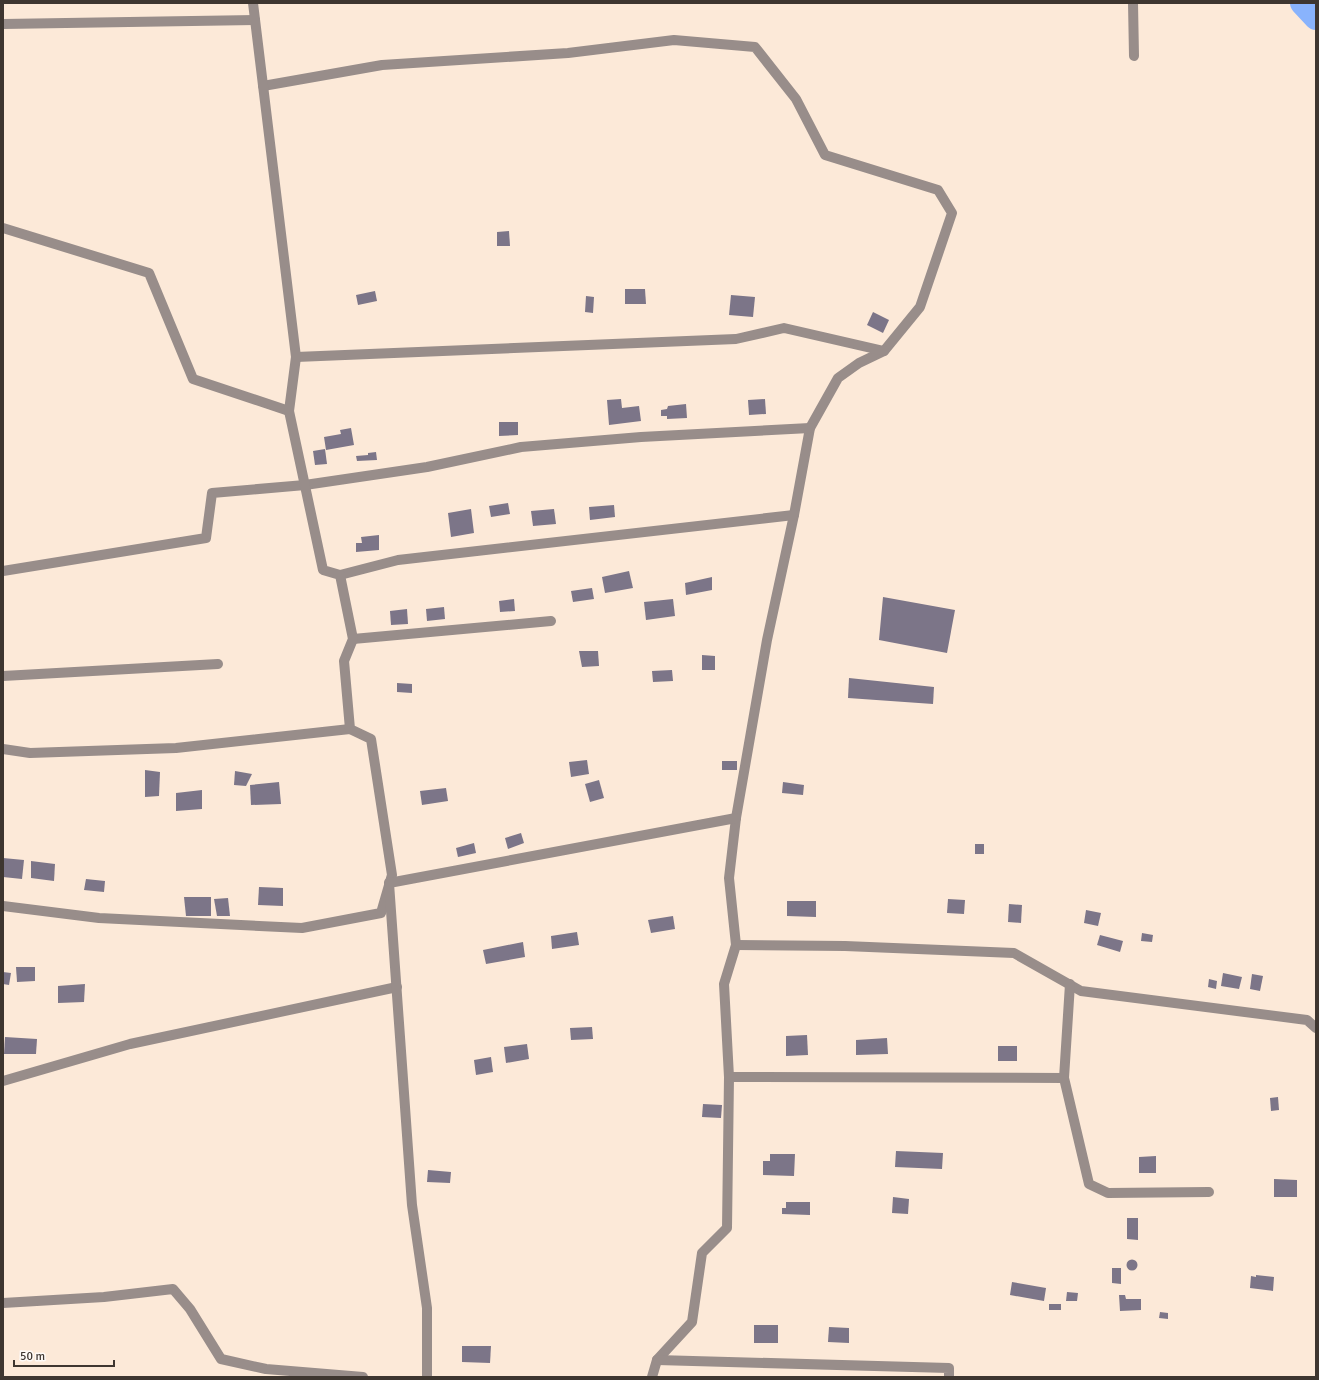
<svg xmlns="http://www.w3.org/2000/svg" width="1319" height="1380" viewBox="0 0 1319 1380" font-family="Signika,sans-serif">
<rect width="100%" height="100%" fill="#fce9d8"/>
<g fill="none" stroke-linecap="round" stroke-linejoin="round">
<polyline stroke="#89b3fc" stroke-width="24" points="1302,3 1316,18"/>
</g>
<g fill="#7c7588">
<polygon points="509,231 510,246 497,246 497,232"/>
<polygon points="625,289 645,289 646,304 625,304"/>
<polygon points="375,291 377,301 358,305 356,295"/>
<polygon points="731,295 755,297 753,317 729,315"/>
<polygon points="586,296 594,297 593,313 585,312"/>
<polygon points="873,312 889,320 883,333 867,325"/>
<polygon points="621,399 622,408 639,406 641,421 609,425 607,400"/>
<polygon points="765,399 766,414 749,415 748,400"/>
<polygon points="686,404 687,418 667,419 667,416 661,416 661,410 667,409 668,406"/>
<polygon points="499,422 518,422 518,435 499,436"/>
<polygon points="351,428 354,445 326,450 324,437 341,434 340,430"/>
<polygon points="325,449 327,464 315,465 313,451"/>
<polygon points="376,452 377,460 357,461 356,456 368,455 368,453"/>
<polygon points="508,503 510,514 491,517 489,506"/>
<polygon points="614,505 615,517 590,520 589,507"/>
<polygon points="471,509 474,533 451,537 448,513"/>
<polygon points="554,509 556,524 533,526 531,511"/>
<polygon points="379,535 379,550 356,552 356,543 362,543 361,537"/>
<polygon points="629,571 633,588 605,593 602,577"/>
<polygon points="712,577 712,590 686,595 685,583"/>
<polygon points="592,588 594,599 573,602 571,591"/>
<polygon points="883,597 955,610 947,653 879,640"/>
<polygon points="514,599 515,611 500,612 499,601"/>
<polygon points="673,599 675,616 646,620 644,602"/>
<polygon points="444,607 445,619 427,621 426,609"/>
<polygon points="407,609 408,624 391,625 390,611"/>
<polygon points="579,651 598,651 599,666 582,667"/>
<polygon points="702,655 715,656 715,670 702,670"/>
<polygon points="672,670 673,681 653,682 652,671"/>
<polygon points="849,678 934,687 933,704 848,698"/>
<polygon points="397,683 412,684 412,693 397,692"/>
<polygon points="587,760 589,774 571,777 569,762"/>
<rect x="722" y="761" width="15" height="9"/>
<polygon points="145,770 160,772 159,796 145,797"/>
<polygon points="235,771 252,774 246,786 234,785"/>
<polygon points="599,780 604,798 590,802 585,784"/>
<polygon points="279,782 281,804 251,805 250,785"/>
<polygon points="783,782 804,785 803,795 782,793"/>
<polygon points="446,788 448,801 422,805 420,791"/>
<polygon points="202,790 202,809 176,811 176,793"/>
<polygon points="521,833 524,843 508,849 505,838"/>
<polygon points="474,843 476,853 458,857 456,848"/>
<rect x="975" y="844" width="9" height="10"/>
<polygon points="3,858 24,860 22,879 3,877"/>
<polygon points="31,861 55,864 54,881 31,878"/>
<polygon points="86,879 105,881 104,892 84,890"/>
<polygon points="259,887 283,888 283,906 258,905"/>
<polygon points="184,897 211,897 211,916 186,916"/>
<polygon points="228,898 230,916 217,916 214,899"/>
<polygon points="948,899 965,900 964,914 947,913"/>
<polygon points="787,901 816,901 816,917 787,916"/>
<polygon points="1009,904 1022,905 1021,923 1008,922"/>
<polygon points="1086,910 1101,913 1098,926 1084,923"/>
<polygon points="673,916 675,929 651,933 648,920"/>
<polygon points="577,932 579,945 552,949 551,936"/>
<polygon points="1142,933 1153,935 1152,942 1141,941"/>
<polygon points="1100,935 1123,941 1120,952 1097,945"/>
<polygon points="523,942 525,957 486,964 483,950"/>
<polygon points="16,967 35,967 35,981 17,982"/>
<polygon points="3,972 11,973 9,985 3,984"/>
<polygon points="1223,973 1242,977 1239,989 1221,986"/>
<polygon points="1252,974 1263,976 1260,991 1250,989"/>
<polygon points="1209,979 1217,981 1216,989 1208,987"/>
<polygon points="85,984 84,1002 58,1003 58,986"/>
<polygon points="592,1027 593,1039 571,1040 570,1028"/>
<polygon points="807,1035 808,1055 786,1056 786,1036"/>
<polygon points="5,1037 37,1039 36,1054 4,1054"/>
<polygon points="887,1038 888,1054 856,1055 856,1040"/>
<polygon points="527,1044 529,1059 506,1063 504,1047"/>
<rect x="998" y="1046" width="19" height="15"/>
<polygon points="491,1057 493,1072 476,1075 474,1060"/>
<polygon points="1278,1097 1279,1110 1271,1111 1270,1098"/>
<polygon points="703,1104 722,1105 721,1118 702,1117"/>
<polygon points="896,1151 943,1153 942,1169 895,1167"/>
<polygon points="770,1154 795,1154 794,1176 763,1175 763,1161 770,1161"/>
<polygon points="1156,1156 1156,1173 1139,1173 1139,1157"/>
<polygon points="428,1170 451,1172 450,1183 427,1182"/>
<polygon points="1274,1179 1297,1180 1297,1197 1274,1197"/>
<polygon points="893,1197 909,1199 908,1214 892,1213"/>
<polygon points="786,1202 810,1202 810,1215 782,1214 782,1208 786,1208"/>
<polygon points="1127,1218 1138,1218 1138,1240 1127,1239"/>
<circle cx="1132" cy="1265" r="5.5"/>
<polygon points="1112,1268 1121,1268 1121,1284 1112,1283"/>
<polygon points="1256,1275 1274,1277 1273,1291 1250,1288 1251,1276 1256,1277"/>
<polygon points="1012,1282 1046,1288 1044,1301 1010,1295"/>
<polygon points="1067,1292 1078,1293 1077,1301 1066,1301"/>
<polygon points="1119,1295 1125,1295 1126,1299 1141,1299 1141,1310 1120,1311"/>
<rect x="1049" y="1304" width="12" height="6"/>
<polygon points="1160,1312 1168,1313 1168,1319 1159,1318"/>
<rect x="754" y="1325" width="24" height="18"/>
<polygon points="829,1327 849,1328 849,1343 828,1342"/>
<polygon points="462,1346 491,1346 490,1363 462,1362"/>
</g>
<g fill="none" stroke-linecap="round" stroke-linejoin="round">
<g stroke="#988d8a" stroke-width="10">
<polyline points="1133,3 1134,56"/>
<polyline points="3,24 255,20"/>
<polyline points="263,86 382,65 568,53 674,40 755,47 796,99 825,155 938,190 952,213 920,307 884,351 859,363 838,378 810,428 794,515 767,640 736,818 729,878 736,945 724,984 729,1077 727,1228 702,1253 692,1322 657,1360 652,1377"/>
<polyline points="3,228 149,273 193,379 289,411"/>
<polyline points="296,357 736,339 784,328 884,351"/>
<polyline points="3,571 206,538 212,493 305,485 427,467 521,447 641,437 810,428"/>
<polyline points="340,575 398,560 794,515"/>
<polyline points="353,639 551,621"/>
<polyline points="3,676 218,664"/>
<polyline points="3,749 30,753 176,748 350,729"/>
<polyline points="3,906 99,918 302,928 381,913 392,875 371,739 350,729 344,661 353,639 340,575 323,570 289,411 296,357 253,3"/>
<polyline points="736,945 845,946 1014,953 1081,991 1307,1020 1316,1028"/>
<polyline points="1070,984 1064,1078 1089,1184 1108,1193 1209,1192"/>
<polyline points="729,1077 1064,1078"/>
<polyline points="3,1081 130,1044 397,987"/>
<polyline points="3,1303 104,1297 173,1289 190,1309 221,1359 266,1369 363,1377"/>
<polyline points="657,1360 949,1368 949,1377"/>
<polyline points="427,1377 427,1308 412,1205 389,883 736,818"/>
</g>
</g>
<rect width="1319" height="1380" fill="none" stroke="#3e3630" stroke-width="8"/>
<path d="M14 1360v6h100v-6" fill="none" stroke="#3e3630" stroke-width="2"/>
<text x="20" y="1360" font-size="12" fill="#3e3630" stroke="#fdf9f6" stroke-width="3" paint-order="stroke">50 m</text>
</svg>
